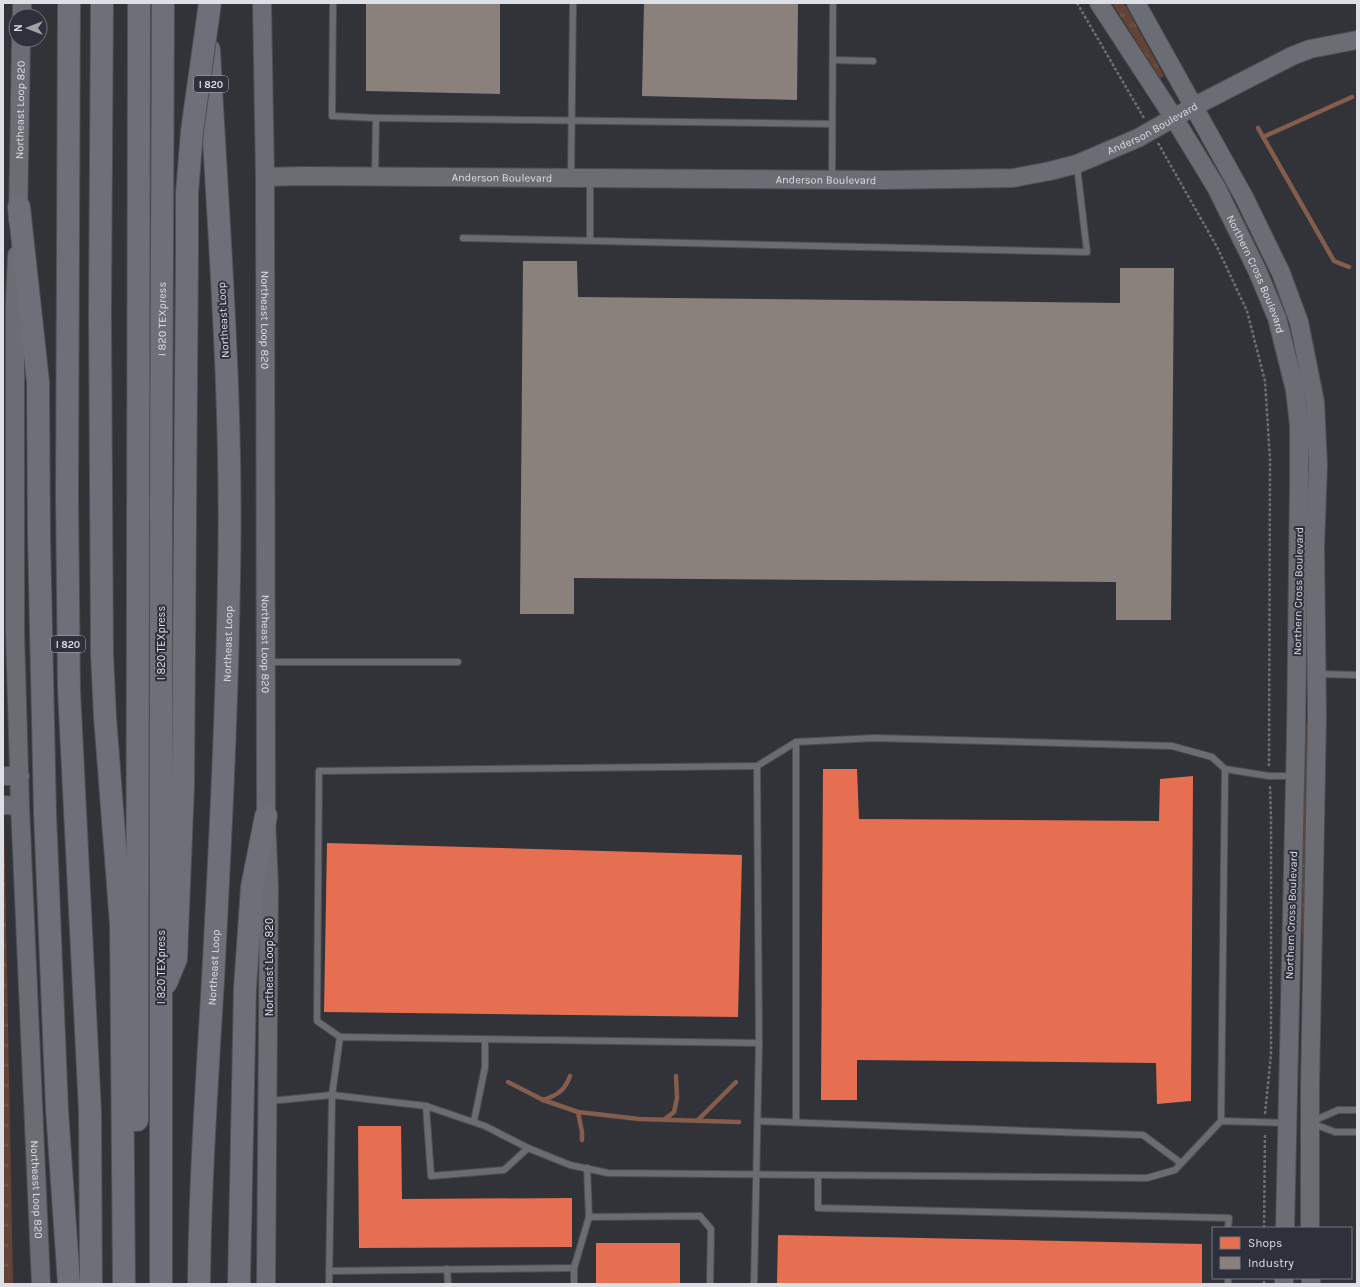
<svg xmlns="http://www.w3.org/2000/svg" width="1360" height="1287" viewBox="0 0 1360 1287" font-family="Karla,sans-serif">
<defs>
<pattern id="grass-tufts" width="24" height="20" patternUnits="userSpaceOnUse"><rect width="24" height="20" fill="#634335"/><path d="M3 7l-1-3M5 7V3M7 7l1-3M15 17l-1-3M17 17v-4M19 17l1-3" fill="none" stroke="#795e52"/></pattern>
</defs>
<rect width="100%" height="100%" fill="#323338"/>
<g fill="url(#grass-tufts)">
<polygon points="1112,3 1124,3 1164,76 1160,78"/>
<polygon points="1306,724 1307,724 1307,967 1303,968 1301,887"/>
<polygon points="3,767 13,1284 3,1284"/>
</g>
<g fill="#e76f51">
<polygon points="823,769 857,769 859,819 1159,821 1160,779 1193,776 1191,1101 1157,1104 1156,1063 857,1060 857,1100 821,1100"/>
<polygon points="327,843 742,855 738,1017 324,1012"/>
<polygon points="358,1126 401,1126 402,1199 572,1198 572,1247 359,1248"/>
<polygon points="778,1235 1202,1244 1202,1284 777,1284"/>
<rect x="596" y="1243" width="84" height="41"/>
</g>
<g fill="#8a817c">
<polygon points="366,3 500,3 500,94 366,91"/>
<polygon points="644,3 798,3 797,100 642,96"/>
<polygon points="523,261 577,261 578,297 1120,303 1120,268 1174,268 1171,620 1116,620 1116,582 574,578 574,614 520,614"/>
</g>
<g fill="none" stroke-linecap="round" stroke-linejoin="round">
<g stroke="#845d4d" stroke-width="4.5">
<polyline points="1258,128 1334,261 1349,267"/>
<polyline points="1263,137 1352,97"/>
<polyline points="508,1082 543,1100 578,1112 639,1119 739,1122"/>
<path d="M543,1100C558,1095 565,1090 570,1076"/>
<polyline points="578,1112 582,1132 582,1140"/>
<polyline points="665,1119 674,1112 677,1098 676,1076"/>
<polyline points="698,1120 736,1082"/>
</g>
<defs>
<g id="lane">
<polyline points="333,3 332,116 376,118 375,175"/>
<polyline points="833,60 873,61"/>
<polyline points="376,118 832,124"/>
<polyline points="571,176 573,3"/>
<polyline points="832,177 833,3"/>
<polyline points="590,179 590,239"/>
<polyline points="463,238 1087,252 1077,166"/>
<polyline points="267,662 458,662"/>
<polyline points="1319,674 1357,675"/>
<polyline points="796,742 796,1122"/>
<polyline points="340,1037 317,1021 319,771 757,766"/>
<polyline points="270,1101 332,1095 426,1106 485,1126 528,1148 570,1165 608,1173 1147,1178 1175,1170 1221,1121 1285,1123"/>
<polyline points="426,1106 431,1176 504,1170 528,1148"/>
<polyline points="474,1121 485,1067 485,1040"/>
<polyline points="758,1121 1143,1135 1181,1163"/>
<polyline points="1221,1121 1225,769"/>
<polyline points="1311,1122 1338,1110 1357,1110"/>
<polyline points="1311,1123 1335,1132 1357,1132"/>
<polyline points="818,1175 818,1208 1229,1218 1228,1228"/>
<polyline points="589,1217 700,1216 711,1229 710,1284"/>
<polyline points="447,1269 448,1284"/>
<polyline points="329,1271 574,1268"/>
<polyline points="329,1284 332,1095 340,1037 759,1043"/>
<polyline points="574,1284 574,1268 589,1217 587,1168"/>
<polyline points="754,1284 759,1043 757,766 796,742 874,738 1172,746 1212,757 1225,769 1269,776 1294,776"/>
<polyline points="1228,1284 1228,1278"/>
</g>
<g id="secondary">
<path id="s1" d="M262,3L265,177L266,816L269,887L266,1284"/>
<path id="s2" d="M1099,3L1174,118L1216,187L1257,270L1277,318L1295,390L1299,425V484L1296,736L1285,1228"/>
<polyline points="1136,3 1244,197 1281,273 1299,322 1315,402 1318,465 1315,547 1317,717 1310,1085 1310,1228"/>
<polyline points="22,16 22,3"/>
<path id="s3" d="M265,177L302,176L885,180L1013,178L1050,171L1077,164L1138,138L1193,107L1292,56L1310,49L1357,40"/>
<path id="s4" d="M18,220L21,40"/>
<path id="s5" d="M17,255L15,302V633L20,806L41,1284"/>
<polyline points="3,776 20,776"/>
<polyline points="3,805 20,806"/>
<polyline points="1311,1278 1311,1284"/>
<polyline points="1284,1284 1284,1278"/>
</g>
<g id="highway">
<polyline points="69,3 67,496 69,690 90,1111 91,1284"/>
<polyline points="102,3 100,314 102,654 105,717 121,924 124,1284"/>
<polyline points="19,207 38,382 39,536 45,813 57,1110 69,1284"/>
<polyline points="166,983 176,959 183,786 187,252"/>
<polyline points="137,1120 139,3"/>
<path id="s6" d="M161,1284V497L163,3"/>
<path id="s7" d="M199,1284C200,1183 207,1081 213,980C220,846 227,712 229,577C233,402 218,226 209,50"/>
<polyline points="239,1284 245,988 252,887 266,816"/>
</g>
</defs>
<use href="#lane" stroke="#4d4f53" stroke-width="8"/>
<use href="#secondary" stroke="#4d4f53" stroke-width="20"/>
<use href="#highway" stroke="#4d4f53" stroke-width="24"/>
<g stroke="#6e6e73" stroke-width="2.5" stroke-dasharray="3 2" stroke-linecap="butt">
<polyline points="1077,3 1144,118"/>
<polyline points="1158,143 1217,247 1247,311 1265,381 1270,459 1269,766"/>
<polyline points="1265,1114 1271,1054 1271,820 1270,785"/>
<polyline points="1264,1228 1265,1133"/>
<polyline points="1264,1284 1264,1278"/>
</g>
<use href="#lane" stroke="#6b6c70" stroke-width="6"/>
<use href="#secondary" stroke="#6b6d74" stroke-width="18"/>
<use href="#highway" stroke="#6e6f79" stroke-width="22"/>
<defs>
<polyline id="highway-bridge" points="187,252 187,193 192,131 210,3"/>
</defs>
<use href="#highway-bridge" stroke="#4d4f53" stroke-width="24" stroke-linecap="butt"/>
<use href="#highway-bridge" stroke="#6e6f79" stroke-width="22"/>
</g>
<g text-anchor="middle" stroke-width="4" stroke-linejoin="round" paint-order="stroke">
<g fill="#2e313c" stroke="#a8abb3" stroke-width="1">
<rect x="194" y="76" width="34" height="16" rx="3"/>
<rect x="51" y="636" width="34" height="16" rx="3"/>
</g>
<g font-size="10" font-weight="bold" fill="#dddfe6">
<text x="211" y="88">I 820</text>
<text x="68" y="648">I 820</text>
</g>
<g font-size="11" fill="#dddfe6" stroke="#2e313c">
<text dy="4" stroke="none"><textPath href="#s4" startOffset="110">Northeast Loop 820</textPath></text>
<text dy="4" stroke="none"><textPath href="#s3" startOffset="897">Anderson Boulevard</textPath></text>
<text dy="4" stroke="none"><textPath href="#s3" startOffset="237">Anderson Boulevard</textPath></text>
<text dy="4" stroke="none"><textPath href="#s3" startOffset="561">Anderson Boulevard</textPath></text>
<text dy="4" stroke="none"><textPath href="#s2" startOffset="314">Northern Cross Boulevard</textPath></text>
<text dy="4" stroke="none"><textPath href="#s6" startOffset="965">I 820 TEXpress</textPath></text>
<text transform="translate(223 320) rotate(-93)" y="4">Northeast Loop</text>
<text dy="4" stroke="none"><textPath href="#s1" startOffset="317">Northeast Loop 820</textPath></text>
<text transform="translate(1298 591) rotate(-89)" y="4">Northern Cross Boulevard</text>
<text transform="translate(161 643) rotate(-90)" y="4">I 820 TEXpress</text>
<text dy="4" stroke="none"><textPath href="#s7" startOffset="641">Northeast Loop</textPath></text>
<text dy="4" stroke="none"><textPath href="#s1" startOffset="641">Northeast Loop 820</textPath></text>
<text transform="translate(1291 915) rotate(-88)" y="4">Northern Cross Boulevard</text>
<text transform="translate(161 967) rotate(-90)" y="4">I 820 TEXpress</text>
<text dy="4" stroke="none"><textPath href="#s7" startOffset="317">Northeast Loop</textPath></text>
<text transform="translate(269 967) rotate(-90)" y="4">Northeast Loop 820</text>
<text dy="4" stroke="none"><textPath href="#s5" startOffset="935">Northeast Loop 820</textPath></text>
</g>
</g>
<rect width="1360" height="1287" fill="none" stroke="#dddfe6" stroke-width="8"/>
<rect x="1212" y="1227" width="140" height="52" fill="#2e313c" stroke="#747780"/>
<rect x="1220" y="1237" width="20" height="12" fill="#e76f51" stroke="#747780"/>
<text x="1248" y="1247" font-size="12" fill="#dddfe6">Shops</text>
<rect x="1220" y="1257" width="20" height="12" fill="#8a817c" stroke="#747780"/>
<text x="1248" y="1267" font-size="12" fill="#dddfe6">Industry</text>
<g transform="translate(28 28) rotate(270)"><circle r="19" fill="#2e313c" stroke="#747780"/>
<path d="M0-3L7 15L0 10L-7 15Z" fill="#a1a3a9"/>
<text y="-6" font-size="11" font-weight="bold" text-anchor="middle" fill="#dddfe6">N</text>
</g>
</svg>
